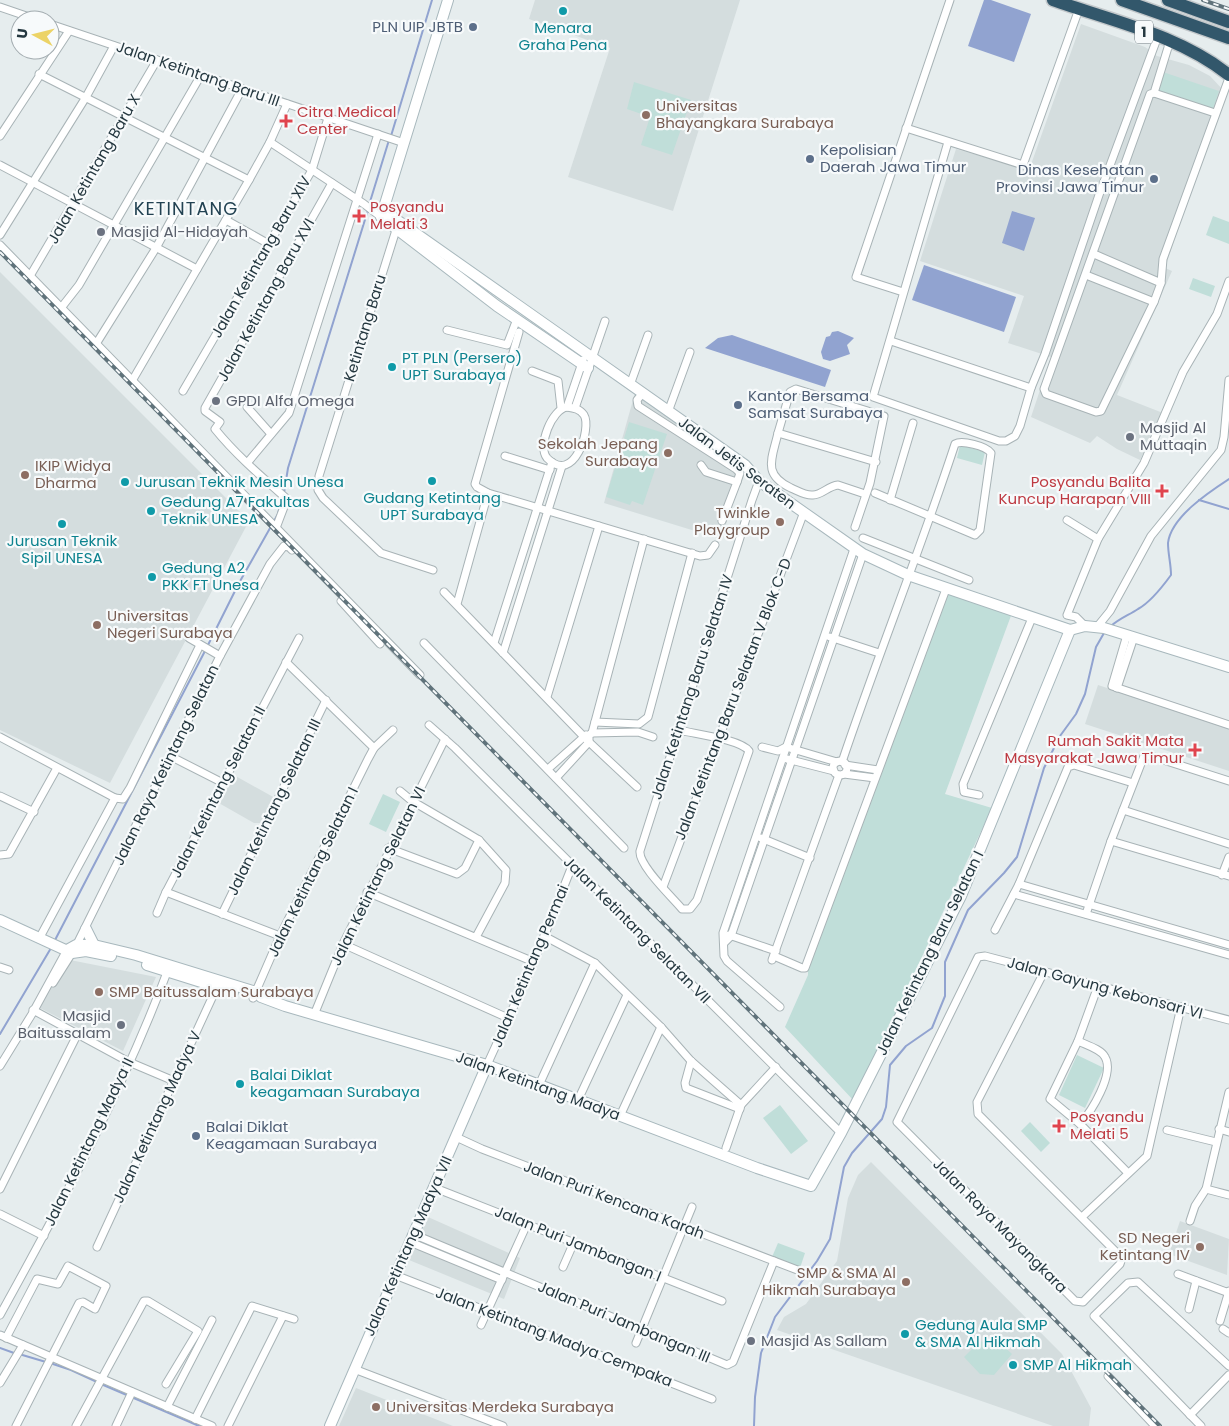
<svg xmlns="http://www.w3.org/2000/svg" width="1229" height="1426" viewBox="0 0 1229 1426" font-family="Poppins,sans-serif">
<rect width="100%" height="100%" fill="#e6edee"/>
<g fill="#d4ddde">
<polygon points="535,0 740,0 673,211 568,177 610,48 529,19"/>
<polygon points="1081,24 1145,47 1157,56 1189,65 1210,76 1224,91 1165,268 1172,271 1117,395 1163,413 1140,460 1117,449 1097,436 1090,443 1031,417 1051,357 1008,343 1024,296 920,261 956,149 1029,170"/>
<polygon points="0,272 249,521 110,783 0,730"/>
<polygon points="635,393 743,473 721,539 604,503"/>
<polygon points="1098,685 1229,728 1229,771 1085,724"/>
<polygon points="232,774 275,798 262,823 254,823 217,802"/>
<polygon points="70,960 156,977 123,1051 38,1007"/>
<polygon points="871,1162 1062,1354 1091,1408 1089,1426 1053,1426 777,1330 784,1317 806,1304 837,1261 848,1198 858,1175"/>
<polygon points="428,1217 520,1258 504,1299 409,1260"/>
<polygon points="1180,1221 1229,1239 1227,1275 1169,1254"/>
<polygon points="356,1388 453,1426 339,1426"/>
</g>
<g fill="#c0ded9">
<polygon points="1163,72 1219,91 1212,112 1156,93"/>
<polygon points="634,82 691,100 672,155 641,145 650,117 627,109"/>
<polygon points="1213,216 1229,222 1229,244 1206,235"/>
<polygon points="1193,278 1215,286 1211,297 1189,289"/>
<polygon points="629,422 667,434 643,505 632,501 630,505 606,497"/>
<polygon points="960,445 985,452 982,465 957,458"/>
<polygon points="948,593 1012,613 945,794 992,808 854,1101 785,1027 808,975 808,968"/>
<polygon points="383,794 400,802 386,832 369,824"/>
<polygon points="1077,1055 1104,1068 1085,1108 1059,1095"/>
<polygon points="780,1105 808,1141 791,1154 763,1118"/>
<polygon points="1030,1122 1050,1143 1041,1152 1021,1131"/>
<polygon points="778,1243 805,1253 800,1268 772,1257"/>
<polygon points="980,1341 983,1342 983,1345 993,1346 994,1341 999,1342 1012,1354 994,1375 980,1374 964,1357"/>
</g>
<g fill="#91a3d0">
<polygon points="984,0 991,0 1031,14 1014,62 968,46"/>
<polygon points="1012,211 1035,218 1024,251 1002,243"/>
<polygon points="924,265 1016,297 1004,332 912,300"/>
<polygon points="838,331 854,338 847,345 850,354 830,361 823,359 821,352 826,337 830,336 832,332"/>
<polygon points="732,335 831,370 825,387 705,348 718,338"/>
</g>
<g fill="none" stroke-linecap="round" stroke-linejoin="round">
<g stroke="#91a3d0" stroke-width="2">
<polyline points="391,136 432,0"/>
<polyline points="369,205 389,140"/>
<polyline points="284,493 288,468 368,210"/>
<polyline points="1199,500 1229,509"/>
<path d="M1111,626C1120,618 1129,615 1138,609C1151,602 1163,586 1171,575C1171,564 1168,554 1168,543C1171,517 1209,492 1229,479"/>
<polyline points="207,647 239,583 278,514 282,497"/>
<polyline points="54,942 205,651"/>
<polyline points="0,1034 51,948"/>
<polyline points="0,1348 14,1353"/>
<polyline points="19,1354 46,1362"/>
<polyline points="50,1363 71,1370 97,1382"/>
<polyline points="101,1384 199,1426"/>
<polyline points="754,1426 755,1397 761,1353 775,1317 817,1261 830,1239 844,1167 852,1153 882,1119 886,1107 890,1065 906,1046 932,1028 945,996 945,962 968,910 1004,873 1017,857 1044,768 1060,736 1076,714 1085,694 1096,647 1104,633"/>
</g>
<defs>
<g id="street">
<polyline points="0,7 38,20"/>
<polyline points="50,24 404,143"/>
<polyline points="1170,41 1154,93 1150,94 1044,389 1046,394 1096,412 1101,411 1154,302 1161,283 1163,259 1229,78"/>
<polyline points="39,74 249,180"/>
<polyline points="1154,93 1215,113"/>
<polyline points="906,128 1023,165 1079,9"/>
<polyline points="0,136 69,31"/>
<polyline points="270,142 364,204 381,217"/>
<polyline points="948,142 873,397 999,441 1006,441 1015,436 1020,426 1031,388 1045,354 1099,195 1158,36"/>
<polyline points="0,165 197,269"/>
<polyline points="226,220 267,243"/>
<polyline points="396,230 319,476 318,490 323,498 381,553 433,570"/>
<polyline points="0,235 86,97 114,46"/>
<polyline points="0,245 420,675"/>
<polyline points="1094,254 1161,283"/>
<polyline points="1086,275 1154,302"/>
<polyline points="30,276 157,60"/>
<polyline points="903,292 856,277 950,0"/>
<polyline points="61,308 79,285 201,75"/>
<polyline points="447,330 507,345 517,319"/>
<polyline points="519,332 475,484 477,487 488,493 700,556 708,555 715,545"/>
<polyline points="891,341 1031,388"/>
<polyline points="96,344 156,248 242,89"/>
<polyline points="532,371 558,381 561,408"/>
<polyline points="132,381 249,180 270,142 287,104"/>
<polyline points="630,385 648,335"/>
<polyline points="183,391 312,170 328,118"/>
<polyline points="642,394 637,400 638,406 736,469 740,473 737,482"/>
<polyline points="247,407 271,434"/>
<path d="M567,407C574,408 580,409 584,415C592,428 574,486 547,458C537,446 552,409 567,407Z"/>
<polyline points="567,407 583,360"/>
<polyline points="575,408 605,321"/>
<polyline points="668,412 690,352"/>
<path d="M778,433C772,459 762,474 791,488C798,491 806,496 813,495C822,495 828,486 838,485L862,493"/>
<polyline points="505,456 550,470"/>
<polyline points="248,462 289,413 378,134"/>
<polyline points="701,465 706,472 737,482 722,521"/>
<polyline points="890,500 913,423"/>
<polyline points="1067,520 1098,539"/>
<polyline points="855,527 870,483 884,416 796,389 790,392 778,433 876,462"/>
<path d="M276,528L287,499C262,477 236,455 215,429L220,422L205,411V408L332,183"/>
<polyline points="863,538 969,580"/>
<polyline points="444,592 589,742 637,787"/>
<polyline points="341,601 380,644"/>
<polyline points="457,604 488,493"/>
<polyline points="1085,626 1076,617 1067,615 1098,539 1144,463 1183,372 1217,314 1229,281"/>
<polyline points="1097,627 1110,611 1151,536 1221,450 1224,437 1229,380"/>
<polyline points="1127,635 1112,686 1229,725"/>
<polyline points="830,637 879,653"/>
<polyline points="189,638 220,656"/>
<polyline points="424,643 624,848"/>
<polyline points="494,643 552,462"/>
<polyline points="503,653 562,466"/>
<polyline points="286,662 374,748"/>
<polyline points="1117,688 1134,637"/>
<polyline points="547,697 599,526"/>
<polyline points="595,722 639,724 648,717 692,553"/>
<polyline points="429,725 455,748 841,1133"/>
<path d="M679,730C694,734 740,739 749,751L697,900L690,909H682C672,897 638,865 640,851L752,500L759,481"/>
<polyline points="592,733 638,732 653,737"/>
<polyline points="0,737 115,798 40,937"/>
<polyline points="762,747 778,751 786,747 837,762"/>
<polyline points="170,756 223,783"/>
<polyline points="787,759 834,771"/>
<circle cx="840" cy="768" r="7"/>
<path d="M842,762C878,655 920,551 955,444C962,440 986,446 991,453L980,530L975,535L875,493"/>
<polyline points="845,765 878,770"/>
<polyline points="548,769 586,735"/>
<polyline points="844,774 875,778"/>
<polyline points="556,778 589,742 589,735 592,733 644,539"/>
<polyline points="400,791 412,801 479,840 506,870 505,883 476,937"/>
<polyline points="979,795 964,792 963,784 1032,618"/>
<polyline points="0,796 34,812"/>
<polyline points="115,798 123,799 130,788 200,645"/>
<polyline points="1123,810 1229,844"/>
<polyline points="761,838 810,858"/>
<polyline points="1111,841 1229,876"/>
<polyline points="388,848 457,874 465,868 479,840"/>
<polyline points="0,855 9,854 57,768"/>
<polyline points="1222,875 1229,857"/>
<polyline points="1019,884 1229,945"/>
<polyline points="663,887 804,512"/>
<polyline points="367,892 534,962"/>
<polyline points="1014,894 1229,955"/>
<polyline points="157,913 166,892"/>
<polyline points="222,914 326,700"/>
<polyline points="1086,914 1111,841 1144,756 1151,756 1229,781"/>
<polyline points="995,930 1019,884 1068,767 1074,765 1133,783"/>
<polyline points="729,935 776,951"/>
<polyline points="280,936 166,892 299,638"/>
<polyline points="544,936 595,963 661,1027 691,1061 741,1105"/>
<polyline points="724,943 731,936 863,554"/>
<polyline points="343,944 508,1018"/>
<polyline points="76,946 220,656 270,564 284,546 289,547 292,550"/>
<polyline points="774,956 802,968 805,968 946,589"/>
<polyline points="772,960 839,775"/>
<polyline points="0,967 9,970"/>
<polyline points="1044,972 977,1102 978,1114 1122,1258 1120,1264 1083,1302 1075,1301 897,1122 978,957 985,956 1229,1020"/>
<polyline points="53,983 72,953"/>
<polyline points="1098,986 1078,1041 1050,1099 1080,1124 1128,1173"/>
<polyline points="253,998 280,936 368,759 374,748 393,730"/>
<polyline points="780,1007 727,961 724,956 723,933 854,549"/>
<polyline points="33,1010 129,1062 174,1081"/>
<polyline points="314,1015 343,944 445,739"/>
<path d="M1078,1041C1086,1045 1101,1049 1105,1057C1115,1074 1091,1112 1080,1124"/>
<polyline points="691,1061 685,1083 686,1088 740,1109"/>
<polyline points="487,1065 534,962 572,866"/>
<polyline points="0,1066 32,1014 67,950"/>
<polyline points="539,1085 595,963"/>
<polyline points="1229,1092 1206,1189 1229,1195"/>
<polyline points="578,1100 627,995"/>
<polyline points="620,1116 661,1027"/>
<polyline points="1219,1129 1229,1132"/>
<polyline points="1167,1130 1216,1142"/>
<polyline points="456,1137 482,1149 800,1271"/>
<polyline points="726,1148 741,1105 776,1067"/>
<polyline points="435,1188 722,1301"/>
<polyline points="0,1189 77,1035"/>
<polyline points="0,1214 44,1236"/>
<polyline points="1082,1217 1147,1156 1181,1007"/>
<polyline points="1190,1221 1195,1206 1206,1189"/>
<polyline points="413,1234 727,1365 733,1362 774,1261"/>
<polyline points="410,1242 502,1280"/>
<polyline points="97,1247 217,987"/>
<polyline points="563,1267 574,1242"/>
<polyline points="1178,1274 1229,1293"/>
<polyline points="395,1275 712,1399"/>
<polyline points="1189,1309 1196,1281"/>
<path d="M0,1315C62,1203 124,1088 169,967"/>
<polyline points="1220,1321 1229,1291"/>
<polyline points="481,1325 527,1224"/>
<polyline points="1223,1329 1229,1333"/>
<polyline points="0,1335 212,1426"/>
<polyline points="6,1338 37,1279 58,1284 68,1266 106,1286 95,1309 83,1302 79,1303 16,1426"/>
<polyline points="636,1343 692,1207"/>
<polyline points="354,1369 503,1426"/>
<polyline points="1108,1376 1155,1426"/>
<polyline points="0,1383 23,1345"/>
<polyline points="167,1407 212,1320"/>
<polyline points="1190,1415 1229,1375"/>
<polyline points="195,1419 252,1306 294,1319"/>
<polyline points="76,1426 144,1301 148,1301 198,1331 166,1384"/>
<polyline points="116,1426 132,1392"/>
<polyline points="228,1426 283,1316"/>
<polyline points="1201,1426 1094,1316 1128,1283 1138,1282 1229,1366"/>
</g>
<g id="secondary">
<polyline points="448,0 381,217 497,306 588,368"/>
<polyline points="384,208 394,218 745,465 759,481 863,554 908,575 1070,630"/>
<polyline points="1070,630 1085,626 1104,628 1229,667"/>
<polyline points="0,920 72,953 86,951 111,956"/>
<polyline points="86,929 94,945"/>
<polyline points="67,950 76,945 94,945 136,955 256,992 261,997 285,1006 487,1065 757,1168 811,1186 841,1133 961,896 1070,630"/>
<polyline points="147,965 233,992"/>
<polyline points="330,1426 487,1065"/>
</g>
<g id="highway">
<path d="M1053,0C1112,21 1179,35 1229,75"/>
<polyline points="1122,0 1229,38"/>
<polyline points="1168,0 1229,22"/>
</g>
</defs>
<use href="#street" stroke="#a8b3b6" stroke-width="9"/>
<use href="#secondary" stroke="#a8b8bd" stroke-width="12"/>
<use href="#highway" stroke="#c2c7ca" stroke-width="15"/>
<use href="#street" stroke="#fff" stroke-width="7"/>
<use href="#secondary" stroke="#fff" stroke-width="10"/>
<use href="#highway" stroke="#32576b" stroke-width="12"/>
<defs>
<g id="rail">
<polyline points="1203,0 1229,9"/>
<polyline points="0,252 1160,1426"/>
</g>
</defs>
<use href="#rail" stroke="#60737b" stroke-width="4"/>
<use href="#rail" stroke="#f7fafb" stroke-width="2" stroke-dasharray="5.5" stroke-linecap="butt"/>
</g>
<g fill="#0f9aa8" stroke="#f7fafb" stroke-width="2">
<circle cx="563" cy="11" r="5"/>
<circle cx="392" cy="367" r="5"/>
<circle cx="432" cy="481" r="5"/>
<circle cx="125" cy="482" r="5"/>
<circle cx="151" cy="511" r="5"/>
<circle cx="62" cy="524" r="5"/>
<circle cx="152" cy="577" r="5"/>
<circle cx="240" cy="1084" r="5"/>
<circle cx="905" cy="1334" r="5"/>
<circle cx="1013" cy="1365" r="5"/>
</g>
<g fill="#5c6f8a" stroke="#f7fafb" stroke-width="2">
<circle cx="473" cy="27" r="5"/>
<circle cx="810" cy="159" r="5"/>
<circle cx="1154" cy="179" r="5"/>
<circle cx="738" cy="405" r="5"/>
<circle cx="196" cy="1136" r="5"/>
</g>
<g fill="#8d6e63" stroke="#f7fafb" stroke-width="2">
<circle cx="646" cy="115" r="5"/>
<circle cx="668" cy="453" r="5"/>
<circle cx="25" cy="475" r="5"/>
<circle cx="780" cy="522" r="5"/>
<circle cx="97" cy="625" r="5"/>
<circle cx="99" cy="992" r="5"/>
<circle cx="1200" cy="1247" r="5"/>
<circle cx="906" cy="1282" r="5"/>
<circle cx="376" cy="1407" r="5"/>
</g>
<g fill="#e0444e" stroke="#f7fafb" stroke-width="2">
<path d="M283.5 113.5h5v5h5v5h-5v5h-5v-5h-5v-5h5z"/>
<path d="M356.5 208.5h5v5h5v5h-5v5h-5v-5h-5v-5h5z"/>
<path d="M1159.5 483.5h5v5h5v5h-5v5h-5v-5h-5v-5h5z"/>
<path d="M1192.5 742.5h5v5h5v5h-5v5h-5v-5h-5v-5h5z"/>
<path d="M1056.5 1118.5h5v5h5v5h-5v5h-5v-5h-5v-5h5z"/>
</g>
<g fill="#6b7280" stroke="#f7fafb" stroke-width="2">
<circle cx="101" cy="232" r="5"/>
<circle cx="216" cy="401" r="5"/>
<circle cx="1130" cy="437" r="5"/>
<circle cx="121" cy="1025" r="5"/>
<circle cx="751" cy="1341" r="5"/>
</g>
<g text-anchor="middle" stroke-width="4.5" stroke-linejoin="round" paint-order="stroke">
<rect fill="#f7fafb" stroke="#647278" stroke-width="1" x="1135" y="20.5" width="18" height="23" rx="4"/>
<g font-size="14" font-weight="bold" fill="#253840">
<text x="1144" y="37">1</text>
</g>
<g font-size="15" fill="#4e5e75" stroke="#f7fafb" text-anchor="start">
<text x="463" y="32" text-anchor="end">PLN UIP JBTB</text>
<text x="820" y="155">Kepolisian<tspan x="820" dy="17">Daerah Jawa Timur</tspan></text>
<text x="1144" y="175" text-anchor="end">Dinas Kesehatan<tspan x="1144" dy="17">Provinsi Jawa Timur</tspan></text>
<text x="748" y="401">Kantor Bersama<tspan x="748" dy="17">Samsat Surabaya</tspan></text>
<text x="206" y="1132">Balai Diklat<tspan x="206" dy="17">Keagamaan Surabaya</tspan></text>
</g>
<g font-size="15" fill="#0d838f" stroke="#f7fafb" text-anchor="start">
<text x="563" y="33" text-anchor="middle">Menara<tspan x="563" dy="17">Graha Pena</tspan></text>
<text x="402" y="363">PT PLN (Persero)<tspan x="402" dy="17">UPT Surabaya</tspan></text>
<text x="135" y="487">Jurusan Teknik Mesin Unesa</text>
<text x="432" y="503" text-anchor="middle">Gudang Ketintang<tspan x="432" dy="17">UPT Surabaya</tspan></text>
<text x="161" y="507">Gedung A7 Fakultas<tspan x="161" dy="17">Teknik UNESA</tspan></text>
<text x="62" y="546" text-anchor="middle">Jurusan Teknik<tspan x="62" dy="17">Sipil UNESA</tspan></text>
<text x="162" y="573">Gedung A2<tspan x="162" dy="17">PKK FT Unesa</tspan></text>
<text x="250" y="1080">Balai Diklat<tspan x="250" dy="17">keagamaan Surabaya</tspan></text>
<text x="915" y="1330">Gedung Aula SMP<tspan x="915" dy="17">&amp; SMA Al Hikmah</tspan></text>
<text x="1023" y="1370">SMP Al Hikmah</text>
</g>
<g font-size="15" fill="#253840" stroke="#f7fafb">
<text transform="translate(198 74) rotate(19)" y="5">Jalan Ketintang Baru III</text>
<text transform="translate(94 169) rotate(-60)" y="5">Jalan Ketintang Baru X</text>
<text transform="translate(261 257) rotate(-60)" y="5">Jalan Ketintang Baru XIV</text>
<text transform="translate(266 300) rotate(-61)" y="5">Jalan Ketintang Baru XVI</text>
<text transform="translate(365 328) rotate(-73)" y="5">Ketintang Baru</text>
<text transform="translate(737 463) rotate(37)" y="5">Jalan Jetis Seraten</text>
<text transform="translate(692 687) rotate(-72)" y="5">Jalan Ketintang Baru Selatan IV</text>
<text transform="translate(733 699) rotate(-69)" y="5">Jalan Ketintang Baru Selatan V Blok C-D</text>
<text transform="translate(166 765) rotate(-64)" y="5">Jalan Raya Ketintang Selatan</text>
<text transform="translate(218 792) rotate(-63)" y="5">Jalan Ketintang Selatan II</text>
<text transform="translate(274 807) rotate(-64)" y="5">Jalan Ketintang Selatan III</text>
<text transform="translate(313 872) rotate(-64)" y="5">Jalan Ketintang Selatan I</text>
<text transform="translate(378 876) rotate(-64)" y="5">Jalan Ketintang Selatan VI</text>
<text transform="translate(637 930) rotate(45)" y="5">Jalan Ketintang Selatan VII</text>
<text transform="translate(930 953) rotate(-64)" y="5">Jalan Ketintang Baru Selatan I</text>
<text transform="translate(530 966) rotate(-67)" y="5">Jalan Ketintang Permai</text>
<text transform="translate(1105 988) rotate(15)" y="5">Jalan Gayung Kebonsari VI</text>
<text transform="translate(538 1086) rotate(20)" y="5">Jalan Ketintang Madya</text>
<text transform="translate(157 1117) rotate(-65)" y="5">Jalan Ketintang Madya V</text>
<text transform="translate(89 1142) rotate(-64)" y="5">Jalan Ketintang Madya II</text>
<text transform="translate(614 1200) rotate(21)" y="5">Jalan Puri Kencana Karah</text>
<text transform="translate(1000 1226) rotate(45)" y="5">Jalan Raya Mayangkara</text>
<text transform="translate(578 1244) rotate(22)" y="5">Jalan Puri Jambangan I</text>
<text transform="translate(408 1246) rotate(-66)" y="5">Jalan Ketintang Madya VII</text>
<text transform="translate(624 1322) rotate(23)" y="5">Jalan Puri Jambangan III</text>
<text transform="translate(554 1337) rotate(21)" y="5">Jalan Ketintang Madya Cempaka</text>
</g>
<g font-size="15" fill="#785e54" stroke="#f7fafb" text-anchor="start">
<text x="656" y="111">Universitas<tspan x="656" dy="17">Bhayangkara Surabaya</tspan></text>
<text x="658" y="449" text-anchor="end">Sekolah Jepang<tspan x="658" dy="17">Surabaya</tspan></text>
<text x="35" y="471">IKIP Widya<tspan x="35" dy="17">Dharma</tspan></text>
<text x="770" y="518" text-anchor="end">Twinkle<tspan x="770" dy="17">Playgroup</tspan></text>
<text x="107" y="621">Universitas<tspan x="107" dy="17">Negeri Surabaya</tspan></text>
<text x="109" y="997">SMP Baitussalam Surabaya</text>
<text x="1190" y="1243" text-anchor="end">SD Negeri<tspan x="1190" dy="17">Ketintang IV</tspan></text>
<text x="896" y="1278" text-anchor="end">SMP &amp; SMA Al<tspan x="896" dy="17">Hikmah Surabaya</tspan></text>
<text x="386" y="1412">Universitas Merdeka Surabaya</text>
</g>
<g font-size="15" fill="#be3a42" stroke="#f7fafb" text-anchor="start">
<text x="297" y="117">Citra Medical<tspan x="297" dy="17">Center</tspan></text>
<text x="370" y="212">Posyandu<tspan x="370" dy="17">Melati 3</tspan></text>
<text x="1151" y="487" text-anchor="end">Posyandu Balita<tspan x="1151" dy="17">Kuncup Harapan VIII</tspan></text>
<text x="1184" y="746" text-anchor="end">Rumah Sakit Mata<tspan x="1184" dy="17">Masyarakat Jawa Timur</tspan></text>
<text x="1070" y="1122">Posyandu<tspan x="1070" dy="17">Melati 5</tspan></text>
</g>
<g font-size="15" fill="#5b616d" stroke="#f7fafb" text-anchor="start">
<text x="111" y="237">Masjid Al-Hidayah</text>
<text x="226" y="406">GPDI Alfa Omega</text>
<text x="1140" y="433">Masjid Al<tspan x="1140" dy="17">Muttaqin</tspan></text>
<text x="111" y="1021" text-anchor="end">Masjid<tspan x="111" dy="17">Baitussalam</tspan></text>
<text x="761" y="1346">Masjid As Sallam</text>
</g>
<g font-size="18" letter-spacing="1" fill="#224252" stroke="#f7fafb">
<text x="186" y="215">KETINTANG</text>
</g>
</g>
<g transform="translate(35 35) rotate(277)"><circle r="24" fill="#f7fafb" stroke="#a3acb0"/>
<path d="M0-4L9 19L0 12L-9 19Z" fill="#ecd366"/>
<text y="-8" font-size="14" font-weight="bold" text-anchor="middle" fill="#253840">U</text>
</g>
</svg>
